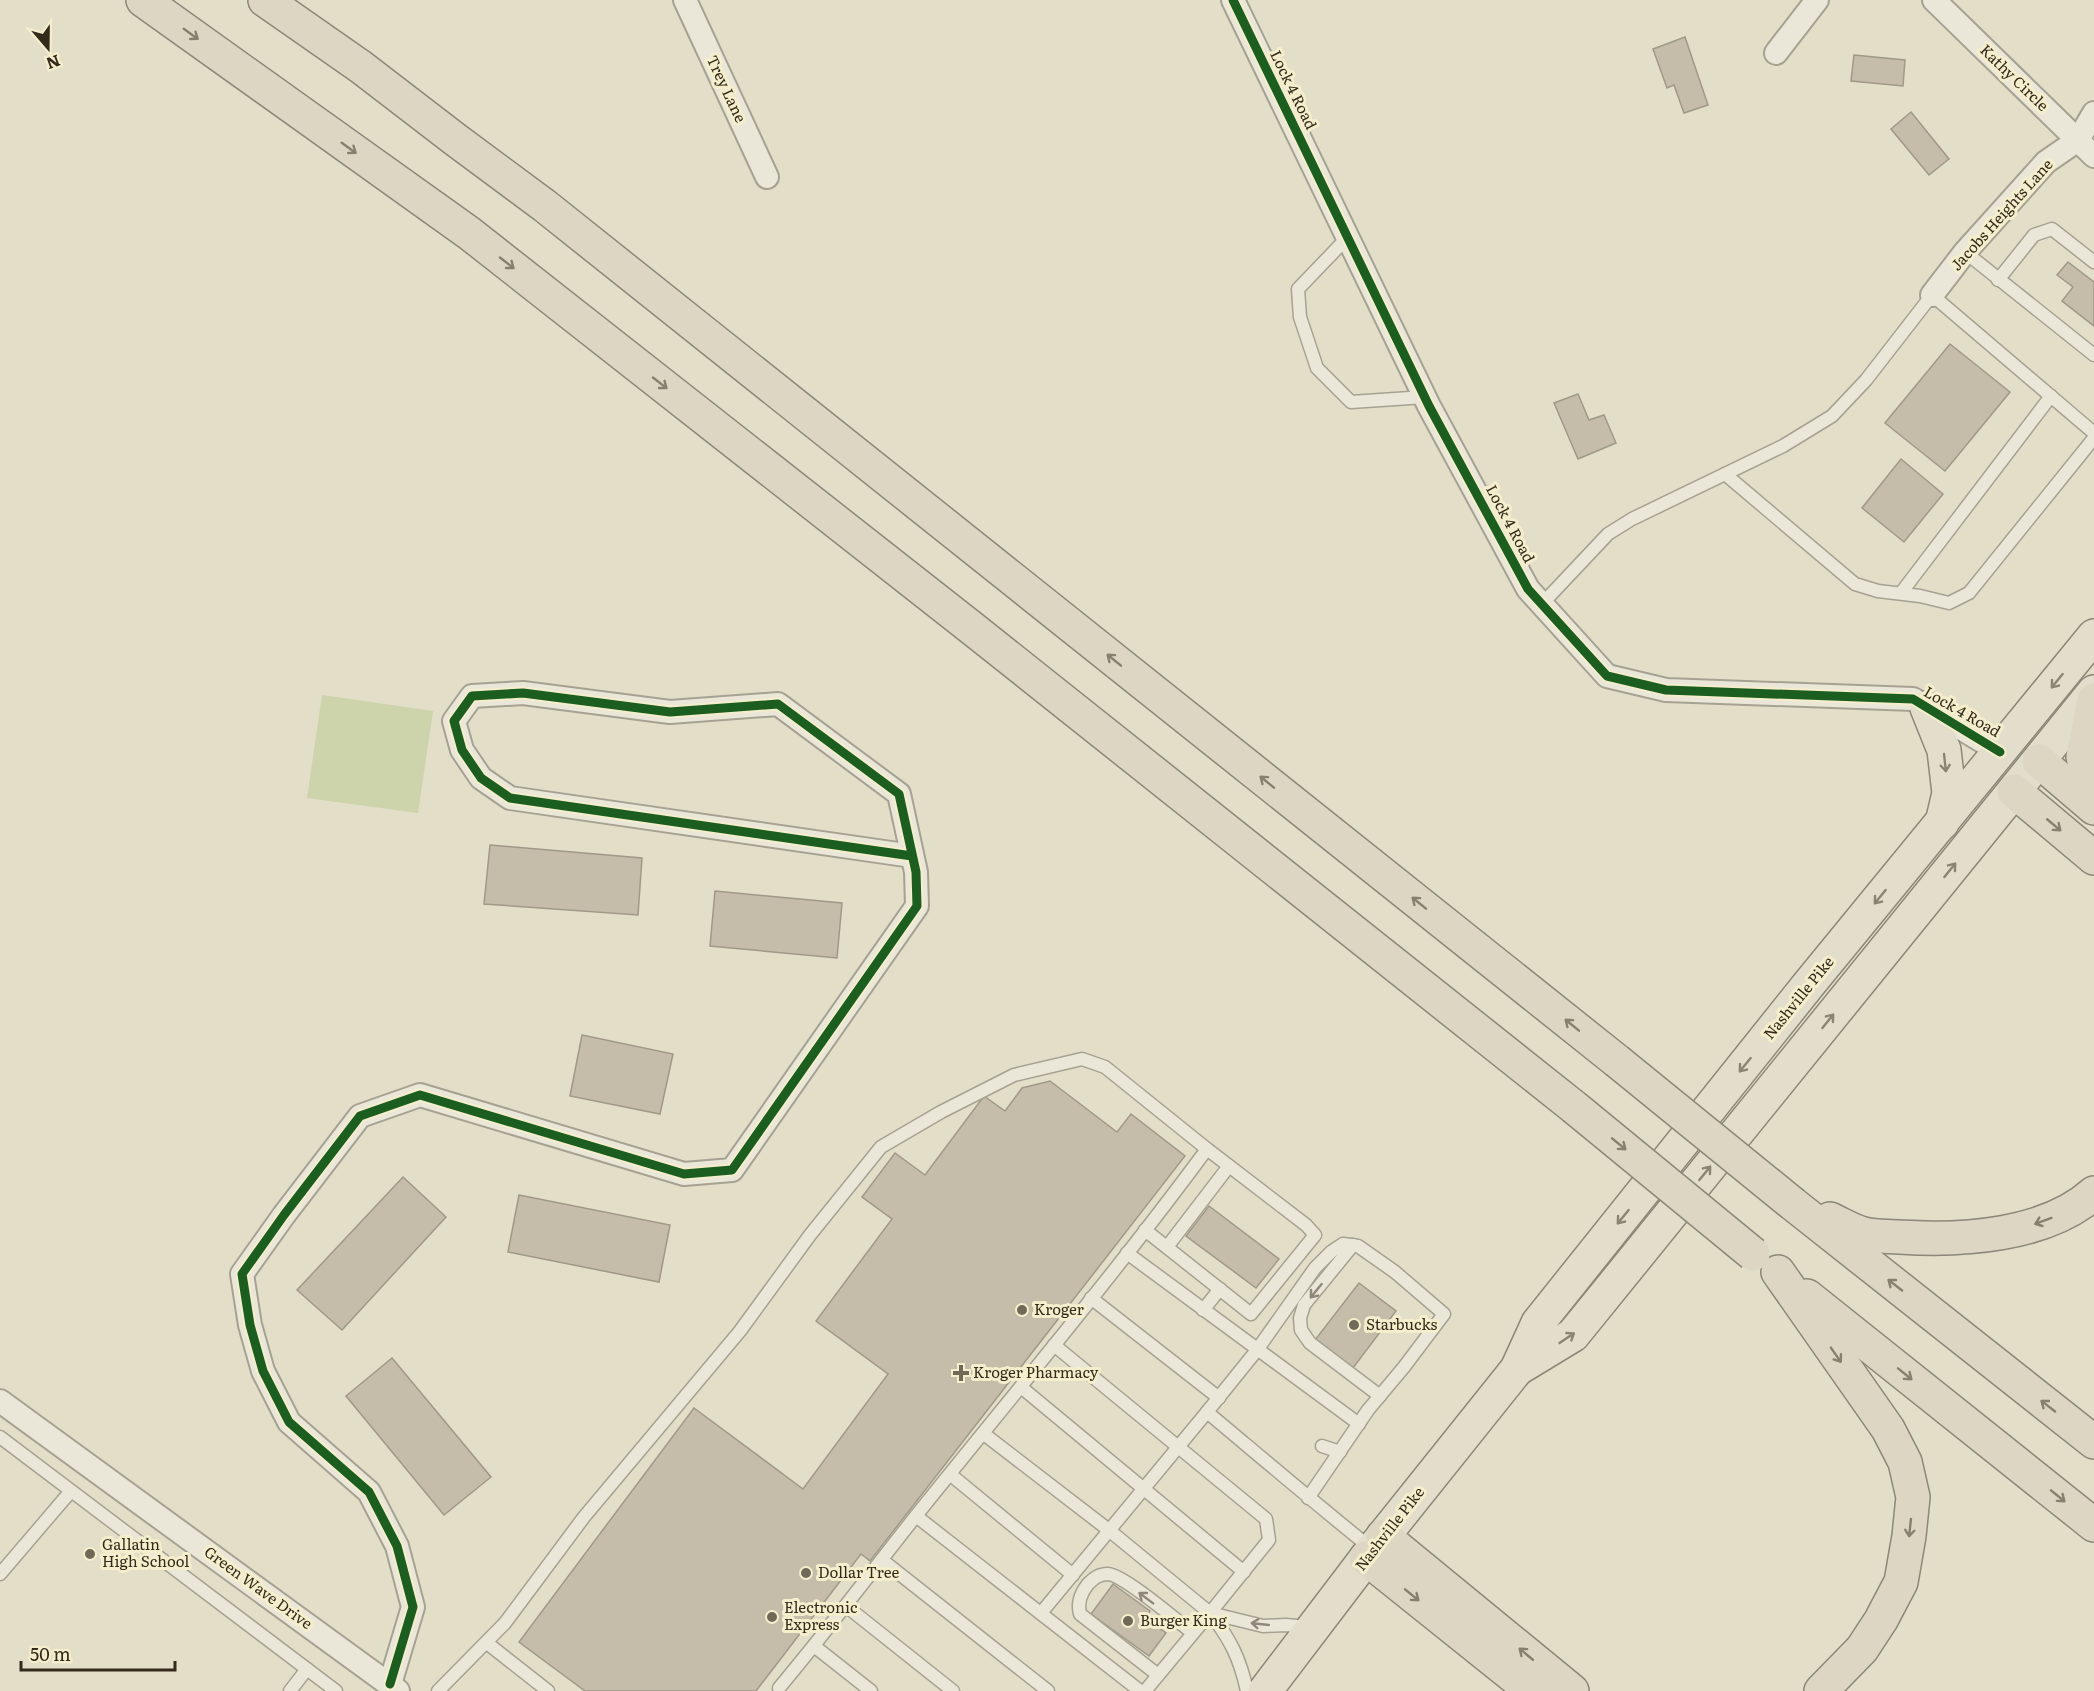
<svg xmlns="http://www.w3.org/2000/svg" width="2094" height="1691" viewBox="0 0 2094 1691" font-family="Literata,serif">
<rect width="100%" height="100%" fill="#e2dec8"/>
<polygon fill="#cdd3aa" points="322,695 433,711 418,813 307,798"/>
<g fill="#c5bca9" stroke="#a19988" stroke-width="1.5">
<polygon points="1685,37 1708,105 1684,113 1674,85 1667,88 1653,49"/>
<polygon points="1854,55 1905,60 1903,86 1851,81"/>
<polygon points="1911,112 1949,159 1929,175 1891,129"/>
<polygon points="2068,262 2094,282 2094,326 2062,301 2073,287 2057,275"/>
<polygon points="1950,344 2010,392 1945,471 1885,423"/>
<polygon points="1578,394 1589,420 1604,415 1616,443 1578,459 1554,403"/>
<polygon points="1901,459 1943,494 1904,542 1862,508"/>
<polygon points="490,845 642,858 638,915 484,904"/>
<polygon points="715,891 842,903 837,958 710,946"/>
<polygon points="582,1035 673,1054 660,1114 570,1096"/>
<polygon points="1050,1081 1117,1132 1131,1114 1185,1156 870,1561 861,1554 756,1691 585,1691 519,1642 694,1408 803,1489 888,1374 816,1321 892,1219 862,1197 895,1153 925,1175 984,1096 1005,1111 1022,1088"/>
<polygon points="403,1177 446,1217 342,1330 297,1290"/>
<polygon points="519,1195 670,1225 659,1282 508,1252"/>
<polygon points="1209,1206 1279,1259 1256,1288 1186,1236"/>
<polygon points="1359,1283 1396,1311 1353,1368 1315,1340"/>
<polygon points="392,1358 491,1477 444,1515 346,1396"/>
<polygon points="1113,1584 1150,1611 1147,1619 1166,1633 1149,1656 1091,1614"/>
</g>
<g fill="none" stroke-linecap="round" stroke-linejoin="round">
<defs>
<g id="service">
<polyline points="1348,237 1298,289 1300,317 1317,368 1351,402 1425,397"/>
<polyline points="1965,252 2094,355"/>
<polyline points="1998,280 2034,235 2052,229 2094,262"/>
<polyline points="1725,474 1855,584 1878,591 1920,596 1949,603 1969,593 2094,438"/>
<polyline points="1901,593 2051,396"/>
<polyline points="1542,604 1608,534 1632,519 1783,446 1832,416 1866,380 1932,295 2094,433"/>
<polyline points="1145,1230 1251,1314 1315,1235 1306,1225 1207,1149"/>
<polyline points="1353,1245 1304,1305 1300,1318 1301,1330 1310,1343 1380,1396"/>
<polyline points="1167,1247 1229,1166"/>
<polyline points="1127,1253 1359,1424"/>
<polyline points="1091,1298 1219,1398"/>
<polyline points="1203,1310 1220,1289"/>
<polyline points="1054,1345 1266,1519 1269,1540 1210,1613"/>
<polyline points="1021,1387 1244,1572"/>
<polyline points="984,1434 1110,1531 1210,1613 1145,1691"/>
<polyline points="0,1437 336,1691"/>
<polyline points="1322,1446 1340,1452"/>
<polyline points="951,1475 1073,1575"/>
<path d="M1308,1498L1368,1410L1404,1367L1444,1314L1395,1272L1358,1246L1343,1244L1331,1252L1315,1268L1257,1350L1207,1412C1262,1458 1316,1504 1372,1549"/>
<polyline points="916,1516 1140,1691"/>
<polyline points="882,1560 1048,1691"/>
<polyline points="0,1574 71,1491"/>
<polyline points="846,1606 953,1691"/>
<polyline points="1041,1613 1207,1412"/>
<polyline points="1210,1613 1263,1626 1286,1625 1308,1627"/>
<path d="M1210,1613C1230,1639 1240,1658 1247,1691"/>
<polyline points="487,1643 548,1691"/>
<polyline points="814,1646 871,1691"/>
<path d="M1158,1675L1080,1614C1077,1603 1080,1594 1088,1584C1094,1578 1099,1574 1108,1574C1124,1575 1177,1621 1193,1633"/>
<polyline points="290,1691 307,1669"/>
<path d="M438,1691L505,1623L584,1517L740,1331L810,1235L881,1147L941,1112L1014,1075L1082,1059L1105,1067L1207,1149C1114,1275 1013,1395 915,1517C870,1574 826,1632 779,1688"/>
</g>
<g id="minor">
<polyline points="685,0 767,177"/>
<polyline points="1233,0 1429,406 1528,589 1607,676 1666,690 1913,699 2000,752"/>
<polyline points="1934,0 2094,156"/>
<polyline points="1776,53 1817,0"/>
<polyline points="1932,295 1965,252 2046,162 2078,140 2094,113"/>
<polyline points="0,1401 398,1691"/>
<polyline points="390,1684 413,1607 397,1546 369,1492 289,1422 263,1371 250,1325 242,1274 284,1215 360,1116 420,1095 684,1174 732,1170 917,906 916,872 899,794 778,704 670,712 523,693 472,696 454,721 462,750 481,778 510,798 912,856"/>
</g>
<g id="primary">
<polyline points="1927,708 1944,750 1949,793 1942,823"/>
<polyline points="1517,1369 1573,1335 2094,692"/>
<polyline points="1265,1691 1373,1549 1517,1369 1538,1323 1809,984 2094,636"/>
</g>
<g id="trunk">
<polyline points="143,0 469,233 973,629 1574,1107"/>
<polyline points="265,0 361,67 456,140 545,206 1617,1061"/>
<polyline points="2094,700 2083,757 2094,795"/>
<polyline points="2039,761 2094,808"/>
<polyline points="2014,791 2094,858"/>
<polyline points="1793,1204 2094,1442"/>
<path d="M1830,1219C1841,1224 1852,1231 1864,1234C1875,1237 1889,1236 1900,1237C1962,1241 2046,1236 2094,1193"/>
<polyline points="1778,1272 1888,1429 1905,1462 1913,1497 1909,1536 1901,1582 1881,1620 1862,1649 1821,1691"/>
<polyline points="1807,1296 2094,1525"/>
<polyline points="1383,1536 1572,1691"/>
<polyline points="1366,1558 1532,1691"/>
</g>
</defs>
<use href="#service" stroke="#a6a292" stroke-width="15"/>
<use href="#minor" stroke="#a6a292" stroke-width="26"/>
<use href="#primary" stroke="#8c8779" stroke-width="36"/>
<use href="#trunk" stroke="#8c8779" stroke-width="36"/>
<use href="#service" stroke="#eae7d9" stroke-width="12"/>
<use href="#minor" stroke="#eae7d9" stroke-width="22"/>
<use href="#primary" stroke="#e2decb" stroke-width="33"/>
<use href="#trunk" stroke="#dcd6c2" stroke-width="33"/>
<defs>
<g id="trunk-bridge">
<polyline points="1617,1061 1793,1204"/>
<polyline points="1574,1107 1753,1254"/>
</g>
</defs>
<use href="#trunk-bridge" stroke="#8c8779" stroke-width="36" stroke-linecap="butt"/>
<use href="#trunk-bridge" stroke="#dcd6c2" stroke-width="33"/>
<defs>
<g id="cycleway">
<polyline points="1233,0 1429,406 1528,589 1607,676 1666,690 1913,699 2000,752"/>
<polyline points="390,1684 413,1607 397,1546 369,1492 289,1422 263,1371 250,1325 242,1274 284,1215 360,1116 420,1095 684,1174 732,1170 917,906 916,872 899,794 778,704 670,712 523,693 472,696 454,721 462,750 481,778 510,798 912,856"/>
</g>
</defs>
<use href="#cycleway" stroke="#f5eecc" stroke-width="13"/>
<use href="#cycleway" stroke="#1b5e20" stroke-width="9"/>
</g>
<defs><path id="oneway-shaft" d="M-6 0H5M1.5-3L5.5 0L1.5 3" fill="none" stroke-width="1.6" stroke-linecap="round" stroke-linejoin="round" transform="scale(1.5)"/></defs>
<g stroke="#88806e">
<use href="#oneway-shaft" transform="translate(191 34) rotate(36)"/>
<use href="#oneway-shaft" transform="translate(349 148) rotate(36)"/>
<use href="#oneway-shaft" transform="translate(507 263) rotate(38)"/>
<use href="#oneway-shaft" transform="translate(660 383) rotate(38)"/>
<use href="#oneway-shaft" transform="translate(1114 660) rotate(-141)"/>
<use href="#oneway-shaft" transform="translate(1267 782) rotate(-141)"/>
<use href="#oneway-shaft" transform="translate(2054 825) rotate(40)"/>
<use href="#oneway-shaft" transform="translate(1419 903) rotate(-141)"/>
<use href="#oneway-shaft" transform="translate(1572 1025) rotate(-141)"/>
<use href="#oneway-shaft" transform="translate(1619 1144) rotate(39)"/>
<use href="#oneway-shaft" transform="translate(2043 1221) rotate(160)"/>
<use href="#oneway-shaft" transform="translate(1895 1285) rotate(-142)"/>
<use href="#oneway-shaft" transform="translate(1836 1355) rotate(55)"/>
<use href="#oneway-shaft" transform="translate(1905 1374) rotate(39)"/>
<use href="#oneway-shaft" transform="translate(2048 1406) rotate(-142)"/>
<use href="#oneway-shaft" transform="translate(2058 1496) rotate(39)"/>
<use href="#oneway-shaft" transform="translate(1910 1528) rotate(96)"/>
<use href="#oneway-shaft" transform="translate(1412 1595) rotate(39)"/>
<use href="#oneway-shaft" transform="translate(1526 1654) rotate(-140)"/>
</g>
<g stroke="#8b8473">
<use href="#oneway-shaft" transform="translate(2057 681) rotate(129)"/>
<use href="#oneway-shaft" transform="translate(1945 763) rotate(84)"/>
<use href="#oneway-shaft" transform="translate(1950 870) rotate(-51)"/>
<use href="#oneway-shaft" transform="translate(1880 897) rotate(129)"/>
<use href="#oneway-shaft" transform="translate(1828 1021) rotate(-51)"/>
<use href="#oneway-shaft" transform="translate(1745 1065) rotate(129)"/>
<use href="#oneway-shaft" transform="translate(1705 1173) rotate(-51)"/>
<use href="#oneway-shaft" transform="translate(1623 1217) rotate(129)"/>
<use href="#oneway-shaft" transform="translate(1567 1338) rotate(-34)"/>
</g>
<g stroke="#8f887a">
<use href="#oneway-shaft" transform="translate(1316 1291) rotate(129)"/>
<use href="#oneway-shaft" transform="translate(1146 1598) rotate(-143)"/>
<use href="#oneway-shaft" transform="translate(1260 1624) rotate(-174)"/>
</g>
<g fill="#716958" stroke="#f5eecc" stroke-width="2">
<circle cx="1022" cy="1310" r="6"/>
<circle cx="1354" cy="1325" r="6"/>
<path d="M958 1364h6v6h6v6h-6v6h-6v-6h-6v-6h6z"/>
<circle cx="90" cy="1554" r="6"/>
<circle cx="806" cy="1573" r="6"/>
<circle cx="772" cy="1617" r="6"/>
<circle cx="1128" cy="1621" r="6"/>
</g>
<g text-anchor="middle" stroke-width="6" stroke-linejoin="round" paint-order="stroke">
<g font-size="15" fill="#342a1b" stroke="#f5eecc">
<text transform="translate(2014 78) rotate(44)" y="5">Kathy Circle</text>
<text transform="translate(726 89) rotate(65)" y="5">Trey Lane</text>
<text transform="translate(1293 90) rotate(64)" y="5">Lock 4 Road</text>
<text transform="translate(2002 215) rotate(-48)" y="5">Jacobs Heights Lane</text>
<text transform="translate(1510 524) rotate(62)" y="5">Lock 4 Road</text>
<text transform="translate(1962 712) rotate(30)" y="5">Lock 4 Road</text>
<text transform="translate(1799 998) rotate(-51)" y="5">Nashville Pike</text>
<text transform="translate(1390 1529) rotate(-52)" y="5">Nashville Pike</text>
<text transform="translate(258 1588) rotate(36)" y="5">Green Wave Drive</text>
</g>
<g font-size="15" fill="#342a1b" stroke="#f5eecc" text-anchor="start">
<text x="1034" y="1315">Kroger</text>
<text x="1366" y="1330">Starbucks</text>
<text x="973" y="1378">Kroger Pharmacy</text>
<text x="102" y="1550">Gallatin<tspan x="102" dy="17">High School</tspan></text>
<text x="818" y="1578">Dollar Tree</text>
<text x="784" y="1613">Electronic<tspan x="784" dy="17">Express</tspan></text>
<text x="1140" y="1626">Burger King</text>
</g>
</g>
<g transform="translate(48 48) rotate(160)" stroke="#f5eecc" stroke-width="4.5" paint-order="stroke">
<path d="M0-4.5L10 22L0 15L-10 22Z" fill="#342a1b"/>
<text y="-9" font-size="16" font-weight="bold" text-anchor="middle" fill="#342a1b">N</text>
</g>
<path d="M21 1661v9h154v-9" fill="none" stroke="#342a1b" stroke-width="3"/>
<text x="30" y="1661" font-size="18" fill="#342a1b" stroke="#f5eecc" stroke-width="4.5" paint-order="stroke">50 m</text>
</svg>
